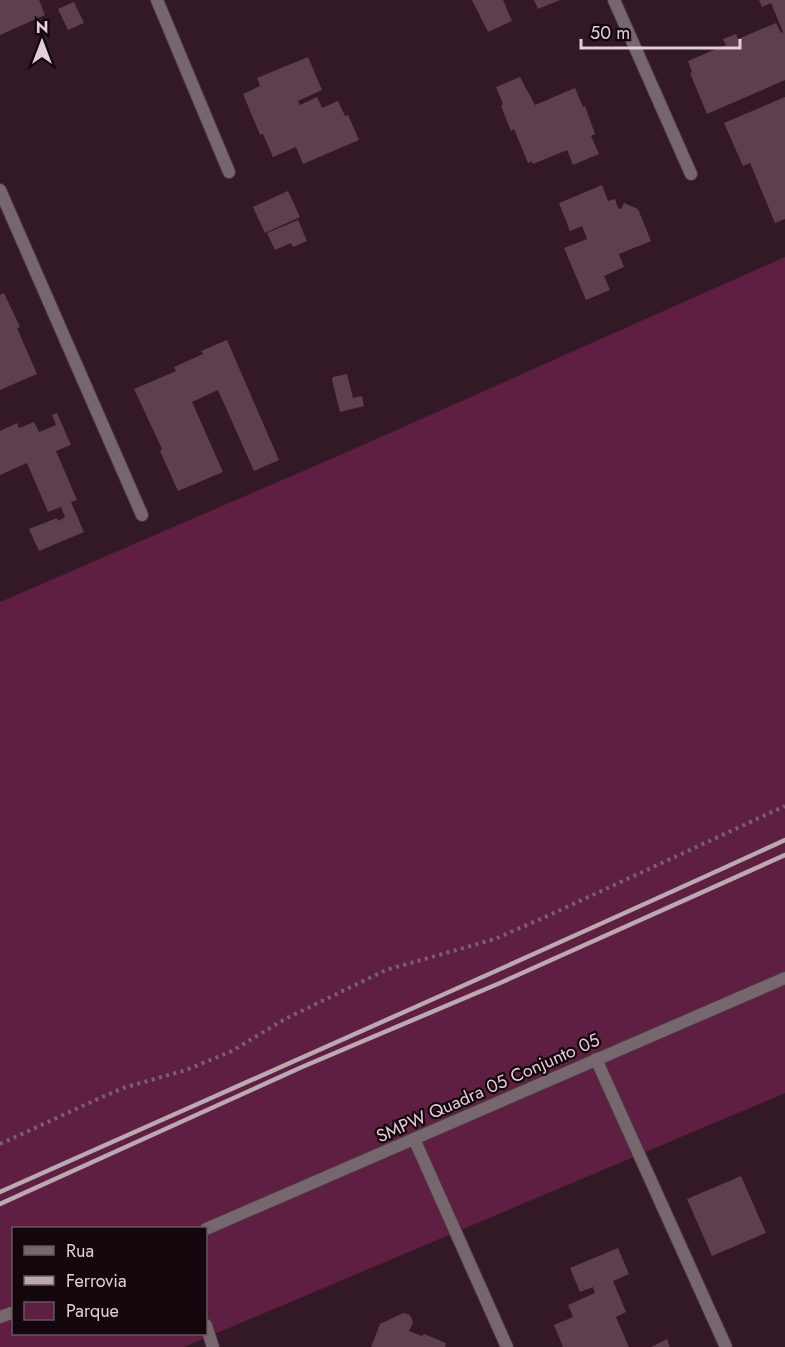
<svg xmlns="http://www.w3.org/2000/svg" width="785" height="1347" viewBox="0 0 785 1347" font-family="Jost,sans-serif">
<rect width="100%" height="100%" fill="#331825"/>
<path fill="#5f1f42" fill-rule="evenodd" d="M785,257V1093L184,1347H0V602L347,452ZM14,1228H206V1334H14Z"/>
<g fill="#5e3f4d">
<polygon points="0,0 39,0 45,15 0,35"/>
<polygon points="472,0 503,0 512,21 488,32"/>
<polygon points="534,0 560,0 538,9"/>
<polygon points="759,0 785,0 785,80 707,114 690,73 692,72 688,61 726,45 723,39 736,34 738,39 776,23 781,33 783,32 771,3 762,7"/>
<polygon points="74,2 84,23 68,30 58,9"/>
<polygon points="308,57 322,90 298,101 300,105 317,97 322,108 338,101 345,116 348,115 359,140 303,164 296,147 273,157 263,134 260,135 243,94 260,86 257,78"/>
<polygon points="520,77 535,105 575,88 583,107 585,106 595,134 591,136 599,154 573,165 567,150 533,164 532,161 528,163 514,129 511,131 501,106 503,104 496,87"/>
<polygon points="785,97 785,219 775,223 750,163 743,166 724,123"/>
<polygon points="602,185 608,201 615,199 618,208 621,209 624,203 638,209 651,241 619,254 624,267 604,276 610,290 586,300 564,248 587,239 582,226 570,231 559,203"/>
<polygon points="288,191 300,217 265,233 253,207"/>
<polygon points="298,220 307,241 293,247 291,243 275,250 267,233"/>
<polygon points="4,293 20,327 17,328 37,374 0,390 0,295"/>
<polygon points="227,340 279,460 254,471 218,390 192,402 223,472 178,491 160,451 162,449 134,389 176,371 174,367 203,354 201,351"/>
<polygon points="347,374 353,398 362,396 364,406 340,412 332,380 333,377"/>
<polygon points="57,413 71,445 56,451 77,500 71,502 84,532 39,551 29,529 57,518 58,521 65,517 61,507 48,512 27,463 0,475 0,431 17,423 19,428 34,422 39,432 56,425 52,415"/>
<polygon points="741,1176 766,1233 712,1256 687,1199"/>
<polygon points="618,1248 629,1274 613,1281 626,1312 616,1317 629,1347 563,1347 554,1325 573,1317 568,1305 595,1293 593,1287 580,1292 570,1268"/>
<polygon points="403,1313 410,1315 413,1322 409,1331 422,1336 424,1334 446,1343 445,1347 371,1347 380,1324"/>
<polygon points="667,1339 670,1347 651,1347"/>
</g>
<g fill="none" stroke-linecap="round" stroke-linejoin="round">
<defs>
<g id="street">
<polyline points="157,0 229,172"/>
<polyline points="614,0 691,174"/>
<polyline points="0,190 142,515"/>
<polyline points="596,1059 726,1347"/>
<polyline points="415,1141 507,1347"/>
<path d="M206,1229C399,1147 591,1061 785,978"/>
<polyline points="0,1317 14,1312"/>
<polyline points="206,1325 213,1347"/>
</g>
</defs>
<use href="#street" stroke="#4f3541" stroke-width="14"/>
<polyline stroke="#79616c" stroke-width="4" stroke-dasharray="3 4.5" stroke-linecap="butt" points="0,1144 100,1098 123,1088 186,1070 232,1051 285,1019 386,970 495,939 543,918 785,806"/>
<use href="#street" stroke="#76676e" stroke-width="12"/>
<g stroke="#bca8b1" stroke-width="4.5">
<path d="M0,1192C262,1075 524,960 785,840"/>
<polyline points="0,1204 302,1067 500,983 785,855"/>
</g>
</g>
<g text-anchor="middle" stroke-width="4.5" stroke-linejoin="round" paint-order="stroke">
<g font-size="18" fill="#e1ced6" stroke="#13070d">
<text transform="translate(488 1088) rotate(-24)" y="6">SMPW Quadra 05 Conjunto 05</text>
</g>
</g>
<rect x="12" y="1227" width="195" height="108" fill="#13070d" stroke="#65575d" stroke-width="1.5"/>
<rect x="24" y="1246" width="30" height="9" fill="#76676e" stroke="#65575d" stroke-width="1.5"/>
<text x="66" y="1257" font-size="18" fill="#e1ced6">Rua</text>
<rect x="24" y="1276" width="30" height="9" fill="#bca8b1" stroke="#65575d" stroke-width="1.5"/>
<text x="66" y="1287" font-size="18" fill="#e1ced6">Ferrovia</text>
<rect x="24" y="1302" width="30" height="18" fill="#5f1f42" stroke="#65575d" stroke-width="1.5"/>
<text x="66" y="1317" font-size="18" fill="#e1ced6">Parque</text>
<g transform="translate(42 42)" stroke="#13070d" stroke-width="4.5" paint-order="stroke">
<path d="M0-4.5L10 22L0 15L-10 22Z" fill="#e1ced6"/>
<text y="-9" font-size="16" font-weight="bold" text-anchor="middle" fill="#e1ced6">N</text>
</g>
<path d="M581 39v9h159v-9" fill="none" stroke="#e1ced6" stroke-width="3"/>
<text x="590" y="39" font-size="18" fill="#e1ced6" stroke="#13070d" stroke-width="4.5" paint-order="stroke">50 m</text>
</svg>
